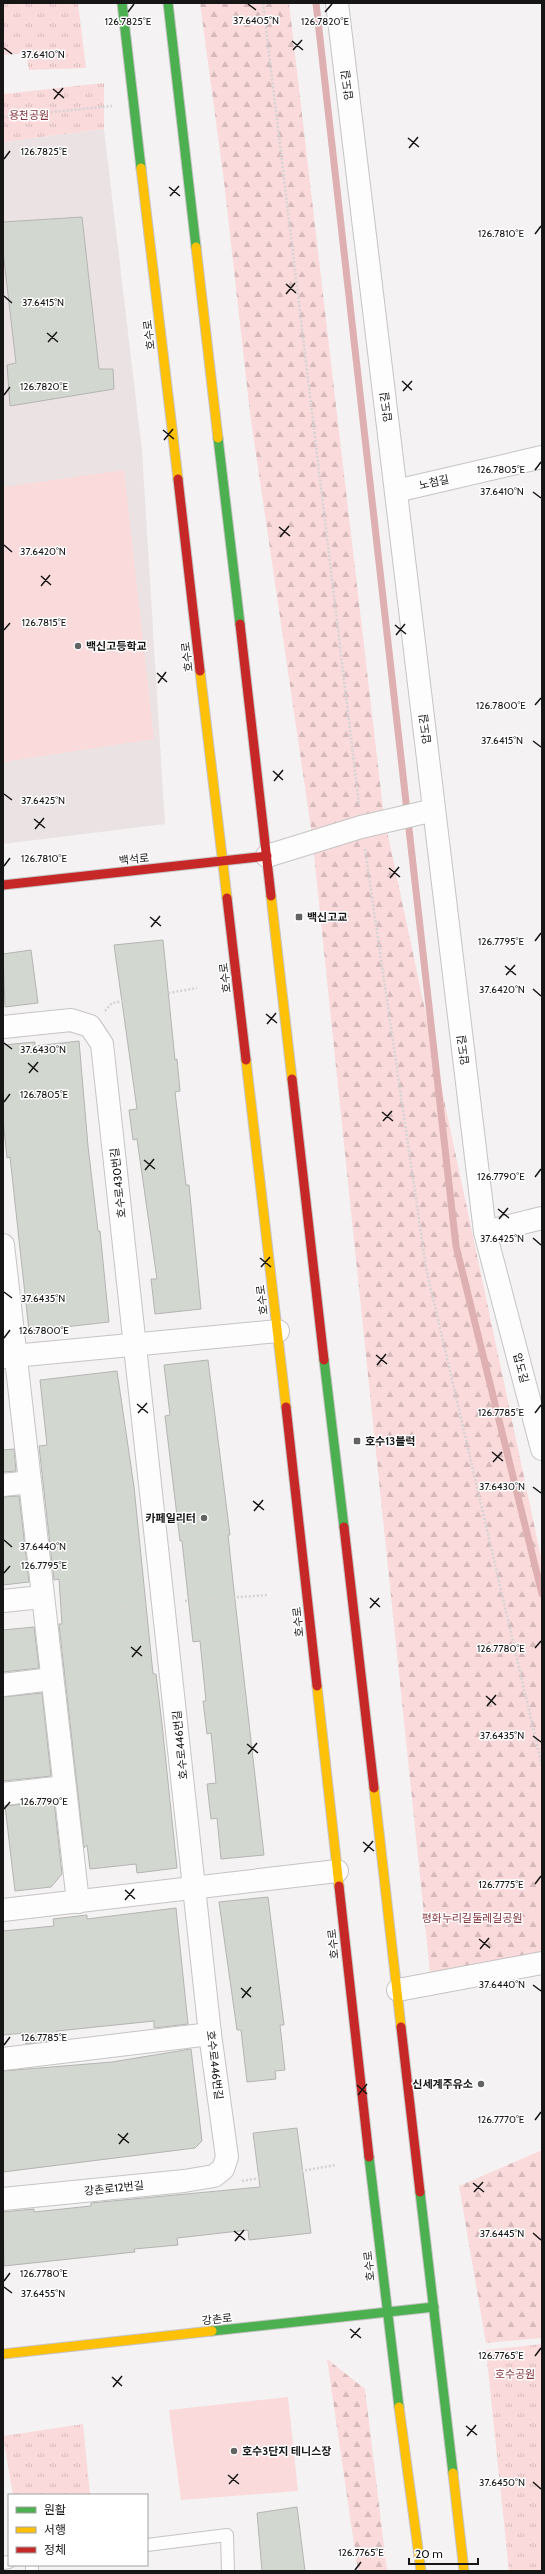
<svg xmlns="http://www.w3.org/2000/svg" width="545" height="2574" font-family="Cabin,'Noto Sans KR',sans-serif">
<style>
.built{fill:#ebe3e3}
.grass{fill:url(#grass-tufts)}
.forest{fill:url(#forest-firs)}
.pitch{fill:#fadadb}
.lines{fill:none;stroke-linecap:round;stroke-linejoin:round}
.stream{stroke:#deb0b2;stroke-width:7}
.building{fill:#d2d8cf;stroke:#b5b4b4}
.lane-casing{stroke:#c6c4c4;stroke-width:14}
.street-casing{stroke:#c6c4c4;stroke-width:24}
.fast-casing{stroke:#c6c4c4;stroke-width:11}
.slow-casing{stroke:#c6c4c4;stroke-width:11}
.jam-casing{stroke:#c6c4c4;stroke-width:11}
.path{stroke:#d5d3d3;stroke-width:2.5;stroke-dasharray:2 2;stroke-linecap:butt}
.lane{stroke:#fdfdfd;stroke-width:12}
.street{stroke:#fdfdfd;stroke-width:22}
.fast{stroke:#4caf50;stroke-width:9}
.slow{stroke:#ffc107;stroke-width:9}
.jam{stroke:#c62828;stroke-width:9}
.ticks{fill:none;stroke:#171616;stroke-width:1.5}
.poi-dot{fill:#646363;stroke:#fff;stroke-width:1.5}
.labels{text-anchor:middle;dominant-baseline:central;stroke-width:3;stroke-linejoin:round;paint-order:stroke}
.street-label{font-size:11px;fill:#171616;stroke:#fff}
.park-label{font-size:11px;fill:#82343d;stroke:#fff}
.poi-label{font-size:11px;font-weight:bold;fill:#171616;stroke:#fff;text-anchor:start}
.ticks-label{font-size:10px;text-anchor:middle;fill:#171616;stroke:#fff;stroke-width:3;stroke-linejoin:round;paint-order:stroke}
</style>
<defs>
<pattern id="grass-tufts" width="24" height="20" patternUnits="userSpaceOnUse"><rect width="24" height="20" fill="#fadadb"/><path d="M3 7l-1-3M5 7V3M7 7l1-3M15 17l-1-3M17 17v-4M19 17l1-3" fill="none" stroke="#d6babb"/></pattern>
<pattern id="forest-firs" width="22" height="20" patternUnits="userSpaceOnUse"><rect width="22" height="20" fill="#fadadb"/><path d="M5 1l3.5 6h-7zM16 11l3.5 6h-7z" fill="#d6babb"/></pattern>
</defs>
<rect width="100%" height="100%" fill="#f4f2f2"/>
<polygon class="built" points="104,129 142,451 165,824 3,844 3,142"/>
<g class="grass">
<polygon points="3,3 78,3 86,68 29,70 26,53 3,55"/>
<polygon points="104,83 104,129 3,142 3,94"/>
<polygon points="542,2344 542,2571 509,2571 486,2350"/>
<polygon points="83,2424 90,2495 13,2495 3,2436"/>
</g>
<g class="forest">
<polygon points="200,3 289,3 384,817 312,835 250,413 224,181"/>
<polygon points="386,826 542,1562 542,1956 430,1972 313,845"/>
<polygon points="542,2150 542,2338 486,2343 459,2186"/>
<polygon points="327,2359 365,2389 387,2571 358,2571"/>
</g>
<g class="pitch">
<polygon points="124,470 154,739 3,762 3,487"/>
<polygon points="288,2397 298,2491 181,2500 169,2410"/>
</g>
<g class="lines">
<polyline class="stream" points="316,3 456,1246 542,1594"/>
</g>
<g class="building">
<polygon points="82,217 99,369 113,369 114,389 10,406 7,365 16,363 3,251 3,222"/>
<polygon points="163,940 175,1060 177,1059 180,1091 175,1092 186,1185 189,1185 201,1309 155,1314 151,1279 157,1279 137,1139 133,1140 129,1110 137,1109 114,945"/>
<polygon points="31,950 38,1003 5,1007 3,954"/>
<polygon points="79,1041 88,1146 98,1231 100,1231 109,1322 29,1331 10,1157 7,1158 3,1119 3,1045 35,1042 35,1046"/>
<polygon points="208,1360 230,1535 228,1535 234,1591 264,1855 221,1859 217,1818 211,1819 207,1784 216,1783 211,1733 207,1734 203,1701 206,1701 200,1641 193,1642 182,1541 180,1541 165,1416 170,1415 164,1365"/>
<polygon points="117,1371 134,1487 153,1674 156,1674 162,1724 177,1868 137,1873 136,1864 90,1869 87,1845 84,1848 59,1624 62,1624 59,1579 54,1580 39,1446 47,1445 40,1380"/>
<polygon points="14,1449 16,1471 3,1472 3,1450"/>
<polygon points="19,1496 29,1582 3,1585 3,1497"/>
<polygon points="34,1627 39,1668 3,1672 3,1630"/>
<polygon points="42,1693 51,1776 3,1781 3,1697"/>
<polygon points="54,1801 62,1874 51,1887 15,1891 5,1806"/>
<polygon points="268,1897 284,2025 280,2025 285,2070 275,2071 276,2079 247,2082 241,2030 237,2030 219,1902"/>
<polygon points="176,1908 188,2024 154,2028 154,2021 57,2031 56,2040 26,2044 25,2033 3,2035 3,1931 54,1926 53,1919 87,1915 87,1919"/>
<polygon points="191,2049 202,2141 195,2148 3,2172 3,2071 112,2062"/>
<polygon points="297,2128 311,2233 249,2240 248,2230 177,2238 178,2245 134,2249 135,2252 4,2266 3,2212 34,2209 34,2212 91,2206 91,2203 260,2187 253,2133"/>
<polygon points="297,2507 305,2571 262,2571 257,2513"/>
</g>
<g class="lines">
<defs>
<g id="lane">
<polyline points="147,2545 227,2535 228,2571"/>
<polyline points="3,2563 9,2562"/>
<polyline points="32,2565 32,2571"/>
</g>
<g id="street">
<polyline points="337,3 485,1232 542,1449"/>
<polyline points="396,491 542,457"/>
<polyline points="267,856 361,827 434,810"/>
<polyline points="3,1027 71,1020 90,1026 102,1044 210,2034 227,2157 223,2169 214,2176 184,2181 3,2199"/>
<polyline points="485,1232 542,1218"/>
<polyline points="3,1245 78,1902"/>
<polyline points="3,1357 278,1331"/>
<polyline points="3,1485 30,1482"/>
<polyline points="3,1601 42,1597"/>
<polyline points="3,1685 51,1679"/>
<polyline points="3,1794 64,1787"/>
<polyline points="3,1910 337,1871"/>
<polyline points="398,1990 542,1963"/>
<polyline points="3,2059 210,2034"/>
</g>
<g id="fast">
<polyline points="122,3 141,168"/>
<polyline points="168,3 196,247"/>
<polyline points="218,438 240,624"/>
<polyline points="324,1360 344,1527"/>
<polyline points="369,2157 399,2407"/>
<polyline points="420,2192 453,2473"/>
<polyline points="212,2331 434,2307"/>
</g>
<g id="slow">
<polyline points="141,168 178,479"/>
<polyline points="196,247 218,438"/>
<polyline points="200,671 227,898"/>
<polyline points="271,896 292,1079"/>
<polyline points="246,1060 286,1407"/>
<polyline points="317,1686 339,1886"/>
<polyline points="374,1788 401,2027"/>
<polyline points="3,2354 212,2331"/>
<polyline points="399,2407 421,2571"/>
<polyline points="453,2473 464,2571"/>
</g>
<g id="jam">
<polyline points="178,479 200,671"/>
<polyline points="240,624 271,896"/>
<polyline points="3,885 267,856"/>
<polyline points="227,898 246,1060"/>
<polyline points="292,1079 324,1360"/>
<polyline points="286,1407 317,1686"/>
<polyline points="344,1527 374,1788"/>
<polyline points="339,1886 369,2157"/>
<polyline points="401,2027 420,2192"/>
</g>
</defs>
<use href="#lane" class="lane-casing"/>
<use href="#street" class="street-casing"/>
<use href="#fast" class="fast-casing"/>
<use href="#slow" class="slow-casing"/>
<use href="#jam" class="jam-casing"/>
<g class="path">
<polyline points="263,3 359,805"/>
<polyline points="3,117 112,106"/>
<polyline points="365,849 426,1268 542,1766"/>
<polyline points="105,1011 112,1003 197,988"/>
<polyline points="185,1601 268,1595"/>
<polyline points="68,1612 141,1605"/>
<polyline points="242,2181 336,2165"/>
</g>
<use href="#lane" class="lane"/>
<use href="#street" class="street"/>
<use href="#fast" class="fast"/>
<use href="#slow" class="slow"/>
<use href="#jam" class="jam"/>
</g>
<path class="ticks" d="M 248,4 L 256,10M 128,12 L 134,4M 325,12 L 332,4M 292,41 L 303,50M 4,48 L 12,54M 293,50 L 302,40M 53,89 L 64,98M 54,99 L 63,88M 408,138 L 419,147M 409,148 L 418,137M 4,159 L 10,151M 169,187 L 180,196M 170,196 L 179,186M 535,234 L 541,226M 286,284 L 296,293M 286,294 L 295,283M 4,296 L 12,303M 47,333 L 58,342M 48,342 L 57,332M 402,381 L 412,390M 403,391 L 412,381M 4,395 L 10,387M 163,430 L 174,439M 164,440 L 173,429M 535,470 L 541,462M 533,492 L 541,498M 279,527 L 290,536M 280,537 L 289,526M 4,545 L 12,552M 41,576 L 51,585M 41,586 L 50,575M 395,625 L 406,634M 4,630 L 10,623M 396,635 L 405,624M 157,673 L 167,682M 158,683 L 166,672M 535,705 L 541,698M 533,741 L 541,747M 273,771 L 283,780M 274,781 L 283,770M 4,794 L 12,800M 34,819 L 45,828M 35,829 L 44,818M 4,866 L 10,858M 389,868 L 400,877M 390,878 L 399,867M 150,917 L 161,926M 151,927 L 160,916M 535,941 L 541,933M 505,966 L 516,975M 506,975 L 515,965M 533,989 L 541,996M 266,1014 L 277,1023M 267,1024 L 276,1013M 4,1043 L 12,1049M 28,1063 L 38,1072M 29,1073 L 38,1062M 4,1102 L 10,1094M 382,1112 L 393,1121M 383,1121 L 392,1111M 144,1160 L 155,1169M 145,1170 L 154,1159M 535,1177 L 541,1169M 498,1209 L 509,1218M 499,1219 L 508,1208M 533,1238 L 541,1245M 260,1258 L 271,1267M 261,1267 L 270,1257M 4,1292 L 12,1298M 4,1338 L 10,1330M 376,1355 L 387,1364M 377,1365 L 386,1354M 137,1404 L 148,1413M 138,1413 L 147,1403M 535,1413 L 541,1405M 492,1452 L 503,1461M 493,1462 L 502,1452M 533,1487 L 541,1493M 253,1501 L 264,1510M 254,1511 L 263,1500M 4,1540 L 12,1547M 4,1573 L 10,1566M 370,1598 L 380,1607M 370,1608 L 379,1598M 131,1647 L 142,1656M 535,1648 L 541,1641M 132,1657 L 141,1646M 486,1696 L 496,1705M 487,1706 L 496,1695M 533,1736 L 541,1742M 247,1744 L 258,1753M 248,1754 L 257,1743M 4,1809 L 10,1802M 363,1842 L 374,1851M 364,1852 L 373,1841M 535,1884 L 541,1876M 125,1890 L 135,1899M 125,1900 L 134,1889M 479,1939 L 490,1948M 480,1949 L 489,1938M 533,1985 L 541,1991M 241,1988 L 251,1997M 242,1998 L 251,1987M 4,2045 L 10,2037M 357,2085 L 367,2094M 358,2095 L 367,2084M 535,2120 L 541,2112M 118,2134 L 129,2143M 119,2144 L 128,2133M 473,2183 L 484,2192M 474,2192 L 483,2182M 234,2231 L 245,2240M 533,2233 L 541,2240M 235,2241 L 244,2230M 4,2281 L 10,2273M 4,2287 L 12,2293M 350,2329 L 361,2338M 351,2338 L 360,2328M 535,2356 L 541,2348M 112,2377 L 122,2386M 113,2387 L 122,2376M 466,2426 L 477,2435M 467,2436 L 476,2425M 228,2475 L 239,2484M 533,2482 L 541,2489M 229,2484 L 238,2474M 355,2570 L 361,2562"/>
<g class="poi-dot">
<circle cx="78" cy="646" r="4"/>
<rect x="295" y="913" width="8" height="8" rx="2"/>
<rect x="353" y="1437" width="8" height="8" rx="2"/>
<circle cx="204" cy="1518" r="4"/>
<circle cx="481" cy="2084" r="4"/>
<circle cx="234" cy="2451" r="4"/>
</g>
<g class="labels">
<g class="street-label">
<text transform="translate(347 85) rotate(-97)">압도길</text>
<text transform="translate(149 335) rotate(-97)">호수로</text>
<text transform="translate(386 407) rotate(-97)">압도길</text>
<text transform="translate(434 482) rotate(-13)">노첨길</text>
<text transform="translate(187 657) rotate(-97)">호수로</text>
<text transform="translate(425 729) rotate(-97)">압도길</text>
<text transform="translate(134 859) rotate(-6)">백석로</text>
<text transform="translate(225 978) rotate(-97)">호수로</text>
<text transform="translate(463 1050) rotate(-97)">압도길</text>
<text transform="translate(118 1183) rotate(-96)">호수로430번길</text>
<text transform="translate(262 1300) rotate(-97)">호수로</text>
<text transform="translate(521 1368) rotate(75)">압도길</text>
<text transform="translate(298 1622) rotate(-96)">호수로</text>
<text transform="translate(180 1745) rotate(-96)">호수로446번길</text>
<text transform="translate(333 1944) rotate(-96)">호수로</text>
<text transform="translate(215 2065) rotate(83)">호수로446번길</text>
<text transform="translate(114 2188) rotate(-6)">강촌로12번길</text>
<text transform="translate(369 2266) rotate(-96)">호수로</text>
<text transform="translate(217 2319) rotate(-6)">강촌로</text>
</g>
<g class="park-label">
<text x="29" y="115">용천공원</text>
<text x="472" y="1918">평화누리길둘레길공원</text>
<text x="515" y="2374">호수공원</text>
</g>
<g class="poi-label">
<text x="86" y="646">백신고등학교</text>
<text x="307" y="917">백신고교</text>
<text x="365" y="1441">호수13블럭</text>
<text x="196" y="1518" text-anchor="end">카페일리터</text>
<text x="473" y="2084" text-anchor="end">신세계주유소</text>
<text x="242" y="2451">호수3단지 테니스장</text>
</g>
</g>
<g class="ticks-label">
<text x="256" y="24">37.6405°N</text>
<text x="128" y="25">126.7825°E</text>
<text x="325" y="25">126.7820°E</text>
<text x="43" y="58">37.6410°N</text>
<text x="44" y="155">126.7825°E</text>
<text x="501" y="237">126.7810°E</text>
<text x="43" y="306">37.6415°N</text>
<text x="44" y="390">126.7820°E</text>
<text x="501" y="473">126.7805°E</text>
<text x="502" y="495">37.6410°N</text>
<text x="43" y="555">37.6420°N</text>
<text x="44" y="626">126.7815°E</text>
<text x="501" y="709">126.7800°E</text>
<text x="502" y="744">37.6415°N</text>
<text x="43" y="804">37.6425°N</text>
<text x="44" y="862">126.7810°E</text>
<text x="501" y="945">126.7795°E</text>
<text x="502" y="993">37.6420°N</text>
<text x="43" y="1053">37.6430°N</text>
<text x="44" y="1098">126.7805°E</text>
<text x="501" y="1180">126.7790°E</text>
<text x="502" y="1242">37.6425°N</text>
<text x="43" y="1302">37.6435°N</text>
<text x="44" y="1334">126.7800°E</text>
<text x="501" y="1416">126.7785°E</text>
<text x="502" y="1490">37.6430°N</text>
<text x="43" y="1550">37.6440°N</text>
<text x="44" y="1569">126.7795°E</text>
<text x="501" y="1652">126.7780°E</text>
<text x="502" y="1739">37.6435°N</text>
<text x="44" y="1805">126.7790°E</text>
<text x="501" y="1888">126.7775°E</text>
<text x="502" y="1988">37.6440°N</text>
<text x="44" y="2041">126.7785°E</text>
<text x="501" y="2123">126.7770°E</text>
<text x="502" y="2237">37.6445°N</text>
<text x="44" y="2277">126.7780°E</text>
<text x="43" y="2297">37.6455°N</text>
<text x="501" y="2359">126.7765°E</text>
<text x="502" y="2486">37.6450°N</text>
<text x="361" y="2556">126.7765°E</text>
</g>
<rect width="545" height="2574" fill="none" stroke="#171616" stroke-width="8"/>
<rect x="8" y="2494" width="140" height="72" fill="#ffffff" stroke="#a2a2a2"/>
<rect x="16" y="2507" width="20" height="6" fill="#4caf50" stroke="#a2a2a2"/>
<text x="44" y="2514" font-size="12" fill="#171616">원활</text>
<rect x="16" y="2527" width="20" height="6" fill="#ffc107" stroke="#a2a2a2"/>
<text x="44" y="2534" font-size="12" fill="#171616">서행</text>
<rect x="16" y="2547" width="20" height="6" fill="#c62828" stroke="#a2a2a2"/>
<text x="44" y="2554" font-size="12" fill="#171616">정체</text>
<path d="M409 2558v6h69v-6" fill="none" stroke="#171616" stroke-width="2"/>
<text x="415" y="2558" font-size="12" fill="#171616" stroke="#ffffff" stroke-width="3" paint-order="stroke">20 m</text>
</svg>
